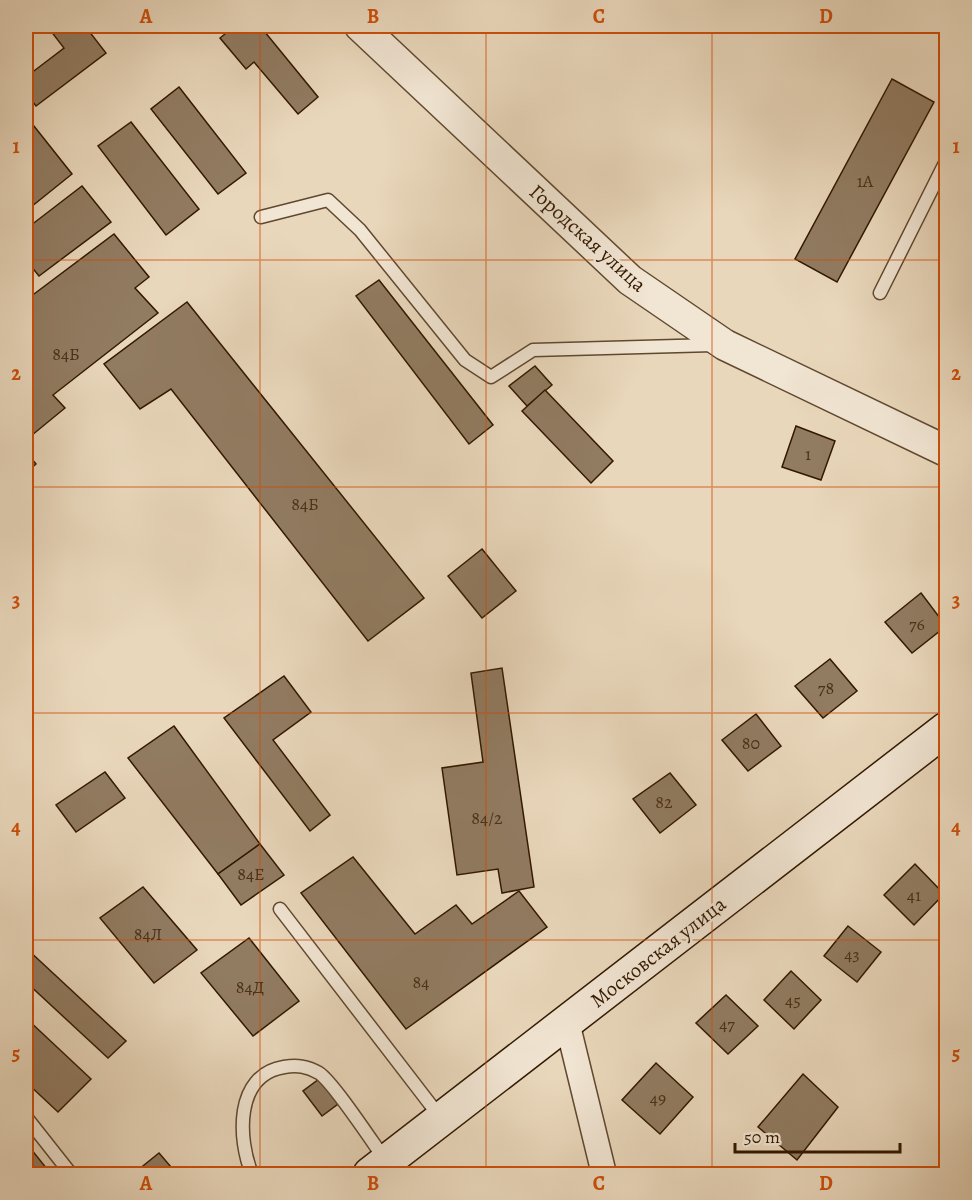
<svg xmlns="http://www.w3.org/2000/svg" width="972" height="1200" font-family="Alegreya,serif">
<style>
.building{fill:#917b61;stroke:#321800;stroke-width:1.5}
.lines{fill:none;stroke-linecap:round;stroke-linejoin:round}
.service-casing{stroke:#60482f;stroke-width:15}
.minor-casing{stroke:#60482f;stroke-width:27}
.tertiary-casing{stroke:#60482f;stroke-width:33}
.secondary-casing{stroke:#321800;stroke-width:36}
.service{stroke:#f1e5d3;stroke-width:12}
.minor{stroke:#f1e5d3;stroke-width:24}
.tertiary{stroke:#f1e5d3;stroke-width:30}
.secondary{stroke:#f1e5d3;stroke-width:33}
.grid{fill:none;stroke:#cd4f0a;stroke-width:1.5;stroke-opacity:0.55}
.labels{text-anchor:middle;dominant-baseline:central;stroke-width:5;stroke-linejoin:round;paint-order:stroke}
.number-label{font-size:18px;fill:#4a3118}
.street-label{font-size:21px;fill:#321800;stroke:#f1e5d3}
.neatline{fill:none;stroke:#cd4f0a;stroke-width:2}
.grid-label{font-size:20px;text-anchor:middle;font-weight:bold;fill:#cd4f0a}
</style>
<rect width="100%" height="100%" fill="#e9d7bb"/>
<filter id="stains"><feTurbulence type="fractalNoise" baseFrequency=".00333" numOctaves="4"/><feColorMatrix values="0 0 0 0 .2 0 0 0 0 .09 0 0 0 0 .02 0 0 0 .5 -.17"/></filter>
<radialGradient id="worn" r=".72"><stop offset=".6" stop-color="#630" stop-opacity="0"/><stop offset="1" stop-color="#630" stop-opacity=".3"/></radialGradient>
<g class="building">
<polygon points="47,26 85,26 106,53 36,106 26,93 26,77 64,48"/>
<polygon points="235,26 260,26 318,97 298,114 254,62 246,69 220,38"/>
<polygon points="937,26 946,26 946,38"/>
<polygon points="892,79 934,102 837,282 795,259"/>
<polygon points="179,87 246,173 218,194 151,109"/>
<polygon points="26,116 72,174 26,211"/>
<polygon points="131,122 199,209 166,235 98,146"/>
<polygon points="82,186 111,222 39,276 26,260 26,229"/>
<polygon points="114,234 149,277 135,288 158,313 53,395 65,408 26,440 26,300"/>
<polygon points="379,280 493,425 469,444 356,296"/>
<polygon points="187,302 424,598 368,641 171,389 140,409 104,364"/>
<polygon points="535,366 552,385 527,406 509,386"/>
<polygon points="545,390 613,461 591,483 522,411"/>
<polygon points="796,426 835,441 821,480 782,467"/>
<polygon points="26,452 36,464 26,473"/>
<polygon points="482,549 516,591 482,618 448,576"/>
<polygon points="921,593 946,626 912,653 885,622"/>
<polygon points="830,659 857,691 823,718 795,686"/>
<polygon points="502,668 534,887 502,893 498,869 457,875 442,768 483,762 471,673"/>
<polygon points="284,676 311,712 273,740 330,815 310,831 224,718"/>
<polygon points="756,714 781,746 748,771 722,740"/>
<polygon points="174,726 260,844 218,874 128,758"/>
<polygon points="105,772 125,798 76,832 56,805"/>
<polygon points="670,773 696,805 660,833 633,799"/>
<polygon points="260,844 284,875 241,905 218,874"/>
<polygon points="353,857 415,934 456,905 472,924 519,891 547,927 406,1029 301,893"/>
<polygon points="915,864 944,894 914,925 884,895"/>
<polygon points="143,887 197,950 154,983 100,918"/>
<polygon points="848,926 881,952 857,982 824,956"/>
<polygon points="249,938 299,1001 253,1036 201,973"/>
<polygon points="26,948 126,1041 108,1058 26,982"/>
<polygon points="791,971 821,1000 794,1029 764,1000"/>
<polygon points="726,995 758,1026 728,1054 696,1023"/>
<polygon points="26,1018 91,1079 58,1112 26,1082"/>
<polygon points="656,1063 693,1097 660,1134 622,1100"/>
<polygon points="803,1074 838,1107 797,1160 758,1127"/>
<polygon points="319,1079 338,1104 322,1116 303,1091"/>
<polygon points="31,1149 51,1174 26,1174 26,1153"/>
<polygon points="159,1153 177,1174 133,1174"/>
</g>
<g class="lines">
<defs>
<g id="service">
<polyline points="261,217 328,200 360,230 465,360 491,377 533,350 713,345"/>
<polyline points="880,293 946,161"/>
<polyline points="280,909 440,1117"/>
<polyline points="26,1117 71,1174"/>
<path d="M 252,1174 C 238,1140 234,1075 284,1067 C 297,1065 307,1066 319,1073 C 333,1082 373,1143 386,1161"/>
</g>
<polyline id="minor" points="567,1022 604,1174"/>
<polyline id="tertiary" points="360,26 630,280 725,345 946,451"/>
<polyline id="secondary" points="370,1174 946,729"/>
</defs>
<use href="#service" class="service-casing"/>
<use href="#minor" class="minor-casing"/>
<use href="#tertiary" class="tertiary-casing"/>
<use href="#secondary" class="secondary-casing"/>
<use href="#service" class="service"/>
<use href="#minor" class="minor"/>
<use href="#tertiary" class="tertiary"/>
<use href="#secondary" class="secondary"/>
</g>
<path class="grid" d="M 260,26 L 260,1174M 486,26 L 486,1174M 712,26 L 712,1174M 26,260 L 946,260M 26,487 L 946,487M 26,713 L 946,713M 26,940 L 946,940"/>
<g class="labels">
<g class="number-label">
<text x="865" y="181">1А</text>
<text x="66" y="354">84Б</text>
<text x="808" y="454">1</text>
<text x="305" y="504">84Б</text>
<text x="917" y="624">76</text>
<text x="826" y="688">78</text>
<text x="751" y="743">80</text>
<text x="664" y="802">82</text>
<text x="487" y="818">84/2</text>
<text x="251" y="874">84Е</text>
<text x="914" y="895">41</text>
<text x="148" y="934">84Л</text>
<text x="852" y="954">43</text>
<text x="421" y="982">84</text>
<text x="250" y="987">84Д</text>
<text x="793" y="1000">45</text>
<text x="727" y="1024">47</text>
<text x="658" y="1098">49</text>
</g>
<g class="street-label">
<text transform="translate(588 238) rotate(42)">Городская улица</text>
<text transform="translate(658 952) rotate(-38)">Московская улица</text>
</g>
</g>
<rect width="972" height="1200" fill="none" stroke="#e9d7bb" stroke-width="66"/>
<path d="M735 1143v9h165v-9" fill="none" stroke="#321800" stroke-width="3"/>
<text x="744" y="1143" font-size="18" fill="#321800" stroke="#f1e5d3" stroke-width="4.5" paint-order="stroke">50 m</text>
<rect x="33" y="33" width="906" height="1134" class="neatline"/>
<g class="grid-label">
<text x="146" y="23">A</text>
<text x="373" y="23">B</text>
<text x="599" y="23">C</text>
<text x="826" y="23">D</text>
<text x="16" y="153">1</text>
<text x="956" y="153">1</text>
<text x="16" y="380">2</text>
<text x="956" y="380">2</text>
<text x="16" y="607">3</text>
<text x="956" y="607">3</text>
<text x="16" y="834">4</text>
<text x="956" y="834">4</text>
<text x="16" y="1060">5</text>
<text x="956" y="1060">5</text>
<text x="146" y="1190">A</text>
<text x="373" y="1190">B</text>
<text x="599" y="1190">C</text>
<text x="826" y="1190">D</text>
</g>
<rect width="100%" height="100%" filter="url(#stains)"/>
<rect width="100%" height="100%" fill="url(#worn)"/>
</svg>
